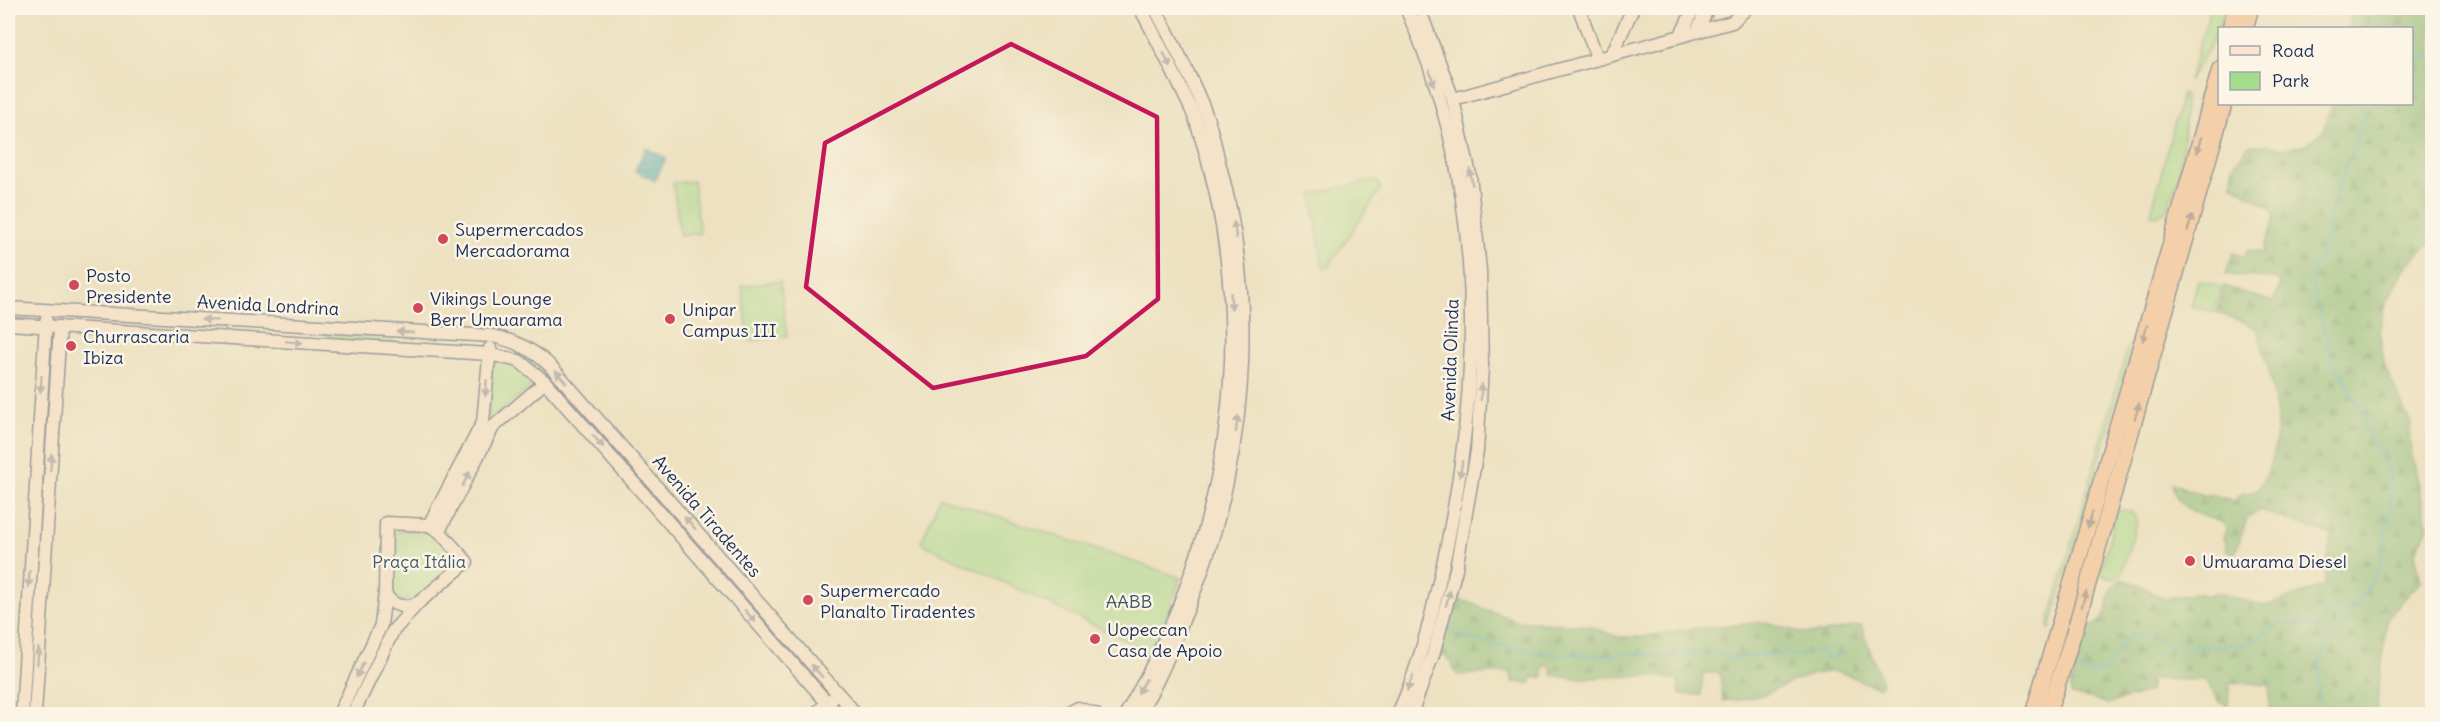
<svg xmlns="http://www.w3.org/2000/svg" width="2440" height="722" font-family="Delius,sans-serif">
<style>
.green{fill:#a4dc8e;stroke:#608676;stroke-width:1.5}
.forest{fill:url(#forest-firs);stroke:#4f766c;stroke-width:1.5}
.water{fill:url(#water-rules);stroke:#2e6e90;stroke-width:1.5}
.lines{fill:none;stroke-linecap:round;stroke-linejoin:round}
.stream{stroke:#42aec1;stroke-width:2}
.secondary-casing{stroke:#3a4a6d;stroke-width:15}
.highway-casing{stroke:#3a4a6d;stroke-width:18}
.secondary{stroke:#fde4d1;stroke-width:12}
.highway{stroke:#fbbb8d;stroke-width:15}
.oneway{fill:#8c8a98}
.oneway2{fill:#806e73}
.marked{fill:none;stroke:#c2185b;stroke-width:4.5;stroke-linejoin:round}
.poi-dot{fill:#d1495b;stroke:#fcf5e5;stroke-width:2}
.labels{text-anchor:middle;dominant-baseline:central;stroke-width:5;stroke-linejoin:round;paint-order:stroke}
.poi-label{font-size:18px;fill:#1b2f5e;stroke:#fcf5e5;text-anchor:start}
.street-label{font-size:18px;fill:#1b2f5e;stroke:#fcf5e5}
.park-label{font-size:18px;fill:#3d5a6a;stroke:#fcf5e5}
</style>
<defs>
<pattern id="forest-firs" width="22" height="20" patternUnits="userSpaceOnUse" patternTransform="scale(1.5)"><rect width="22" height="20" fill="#83bc79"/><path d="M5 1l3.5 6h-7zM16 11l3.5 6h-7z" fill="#6a9966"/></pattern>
<pattern id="water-rules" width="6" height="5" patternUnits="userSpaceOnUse" patternTransform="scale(1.5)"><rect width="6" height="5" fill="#42aec1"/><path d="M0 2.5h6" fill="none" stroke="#368ea0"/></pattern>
</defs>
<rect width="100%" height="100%" fill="#fcf5e5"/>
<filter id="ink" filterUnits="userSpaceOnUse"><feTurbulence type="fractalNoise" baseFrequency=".0167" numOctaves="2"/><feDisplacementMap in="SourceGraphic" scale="12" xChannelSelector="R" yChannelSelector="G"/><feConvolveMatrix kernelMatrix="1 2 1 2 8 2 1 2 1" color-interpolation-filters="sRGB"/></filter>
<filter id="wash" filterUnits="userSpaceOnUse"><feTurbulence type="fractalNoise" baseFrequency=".008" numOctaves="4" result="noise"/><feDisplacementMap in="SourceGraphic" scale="24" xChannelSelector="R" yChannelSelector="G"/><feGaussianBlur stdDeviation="1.35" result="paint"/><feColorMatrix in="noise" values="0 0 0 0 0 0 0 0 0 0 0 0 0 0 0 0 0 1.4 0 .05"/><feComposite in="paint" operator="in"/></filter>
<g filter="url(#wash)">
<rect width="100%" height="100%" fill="#ede1c1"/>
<g class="green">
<path d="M 2211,8 L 2224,8 C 2221,34 2201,59 2188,82 Z"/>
<path d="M 2217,55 L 2192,143 C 2195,111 2198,83 2217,55 Z"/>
<path d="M 2182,93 L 2185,94 C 2185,133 2183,176 2166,211 L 2156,216 L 2151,214 Z"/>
<polygon points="1374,180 1379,183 1380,190 1328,267 1323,268 1312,194"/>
<polygon points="693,181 700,233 680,236 673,183"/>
<polygon points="2198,280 2221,287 2214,312 2191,306"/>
<polygon points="780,281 787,336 749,341 742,286"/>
<polygon points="327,332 390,337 393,342 392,343 326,338 324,335"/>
<polygon points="2132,343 2134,344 2050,629 2048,626 2127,350"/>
<polygon points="517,348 540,361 603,435 601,437 543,374 517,354"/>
<polygon points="493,359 509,360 537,381 488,422"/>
<polygon points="940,497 1181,578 1152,653 921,543"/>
<path d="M 2119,509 L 2132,512 L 2137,521 L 2122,573 C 2117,580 2110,580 2103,576 L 2102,570 L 2116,511 Z"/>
<polygon points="400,530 434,534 457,560 457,565 412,603 390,597 392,539 392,535"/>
</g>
<g class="forest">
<path d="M 2354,8 L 2432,8 L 2432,239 L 2405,268 L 2385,307 L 2379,331 L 2385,367 L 2411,424 L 2409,441 L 2428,528 L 2415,553 L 2421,581 L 2387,618 L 2376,714 L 2269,714 L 2270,685 L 2230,682 L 2228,706 L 2218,701 L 2206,680 L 2151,679 L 2149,692 L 2108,704 L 2091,698 L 2072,695 L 2070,689 L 2084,633 C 2089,626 2098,625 2103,618 C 2114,601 2102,593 2122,579 C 2137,582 2151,593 2165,599 C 2174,596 2184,595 2194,594 C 2204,592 2205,599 2217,593 L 2266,606 L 2324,586 L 2331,535 L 2260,510 L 2247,519 L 2235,553 L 2225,550 L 2226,543 L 2223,539 L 2226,529 L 2223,523 C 2199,514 2176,511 2172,483 L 2208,497 L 2211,494 L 2234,501 L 2242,494 L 2257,491 C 2293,435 2272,389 2258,330 L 2245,322 L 2217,313 L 2224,286 L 2273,302 L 2280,284 L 2277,280 C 2260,274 2243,278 2226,274 L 2233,253 L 2244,257 L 2248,250 L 2262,253 L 2274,221 L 2274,212 L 2266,205 L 2232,184 L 2233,167 L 2249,145 L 2268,145 L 2281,149 L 2307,145 L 2323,131 L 2332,104 L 2412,104 L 2412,28 L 2347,28 Z"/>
<path d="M 1453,597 L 1517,621 L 1589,626 L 1618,637 L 1642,637 L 1690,629 L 1766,622 L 1801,633 L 1822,633 L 1861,625 L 1882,683 L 1878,687 C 1862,684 1852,673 1835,672 C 1805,671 1782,689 1755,697 C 1746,700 1733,700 1723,701 L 1720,673 L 1703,673 L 1701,695 L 1680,694 L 1678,680 C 1663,677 1647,675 1632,676 C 1604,677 1580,681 1552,675 L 1551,667 L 1544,665 L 1543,677 L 1532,677 L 1531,683 L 1512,682 L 1511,672 L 1457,675 C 1453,664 1448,657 1437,652 Z"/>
</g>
<polygon class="water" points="646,148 666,158 655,181 635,171"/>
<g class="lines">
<g class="stream">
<polyline points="2412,63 2432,54"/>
<polyline points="1447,628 1460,636 1478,641 1552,654 1609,655 1642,653 1663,658 1715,650 1727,658 1787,653 1800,656 1818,650 1826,658 1841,655"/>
<path d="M 2076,671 L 2092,674 L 2104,672 L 2126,639 L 2134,634 L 2150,635 L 2161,644 L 2185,649 L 2236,644 L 2246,646 C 2261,638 2278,619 2296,622 C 2304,623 2311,627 2319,627 C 2333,601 2329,608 2356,605"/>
<polyline points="2319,714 2319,668 2326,648 2357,607 2380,565 2391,500 2391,483 2386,467 2365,425 2364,414 2356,403 2342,374 2334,367 2311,281 2312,269 2323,255 2329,219 2338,188 2368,104"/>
</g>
</g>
</g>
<g filter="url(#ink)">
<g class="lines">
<defs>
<g id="secondary">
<polyline points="1579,8 1597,58"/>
<polyline points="1697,31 1708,8"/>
<polyline points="1681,35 1694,8"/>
<polyline points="1612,54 1633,8"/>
<polyline points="1453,99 1732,22 1747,8"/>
<path d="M 8,308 L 492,336 C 518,341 538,352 556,372 L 856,714"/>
<polyline points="8,324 489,354 519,361 545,382 837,714"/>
<polyline points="429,525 483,422 490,348"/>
<polyline points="439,531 493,427 545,382"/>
<path d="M 385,593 C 392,607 405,609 418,603"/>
<polyline points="22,714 46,321"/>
<polyline points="35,714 60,327"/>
<polyline points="339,714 381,625 385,593 386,523 429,525 439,531 467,562 418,603 393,631 353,714"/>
<polyline points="815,714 832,699"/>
<polyline points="1067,714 1078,708 1095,714"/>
<path d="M 1126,714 C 1232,532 1263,323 1196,121 C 1192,109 1185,97 1179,84 C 1166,58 1154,33 1140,8"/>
<path d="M 1138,714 C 1160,682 1173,644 1188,608 C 1246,465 1260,311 1219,162 C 1215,146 1212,129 1206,114 C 1192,78 1173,42 1155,8"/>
<path d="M 1398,714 C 1422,661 1435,602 1447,545 C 1484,363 1484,180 1406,8"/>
<polyline points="1411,714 1433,655 1456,569 1477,451 1482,368 1480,270 1470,175 1453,99 1423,19 1413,23"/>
</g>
<g id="highway">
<polyline points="2230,28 2236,8"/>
<polyline points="2245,28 2251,8"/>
<polyline points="2033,714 2182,205 2220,69"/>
<polyline points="2048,714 2076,626 2224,104"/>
</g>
</defs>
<use href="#secondary" class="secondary-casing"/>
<use href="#highway" class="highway-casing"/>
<use href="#secondary" class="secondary"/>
<use href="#highway" class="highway"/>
</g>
<defs><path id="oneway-solid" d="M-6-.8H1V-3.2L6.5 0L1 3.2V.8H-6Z" transform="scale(1.5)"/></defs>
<g class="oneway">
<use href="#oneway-solid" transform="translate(1167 60) rotate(65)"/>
<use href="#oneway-solid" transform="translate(1432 78) rotate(72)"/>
<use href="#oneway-solid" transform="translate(1471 177) rotate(-100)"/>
<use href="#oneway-solid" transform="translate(1235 230) rotate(-99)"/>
<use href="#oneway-solid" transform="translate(1231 301) rotate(87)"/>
<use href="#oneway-solid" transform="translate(210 320) rotate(-176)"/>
<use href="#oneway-solid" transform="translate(405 332) rotate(-176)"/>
<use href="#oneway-solid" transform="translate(294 342) rotate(4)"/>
<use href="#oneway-solid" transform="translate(561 377) rotate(-132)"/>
<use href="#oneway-solid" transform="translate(41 384) rotate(94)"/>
<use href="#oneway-solid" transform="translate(486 388) rotate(95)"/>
<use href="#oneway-solid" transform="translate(1481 392) rotate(-88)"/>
<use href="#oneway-solid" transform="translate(1237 424) rotate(-81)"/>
<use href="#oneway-solid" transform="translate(598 441) rotate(48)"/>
<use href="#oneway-solid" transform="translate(51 462) rotate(-86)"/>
<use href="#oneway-solid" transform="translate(1461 469) rotate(99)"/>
<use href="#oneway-solid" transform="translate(466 479) rotate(-63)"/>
<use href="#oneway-solid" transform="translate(690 523) rotate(-132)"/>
<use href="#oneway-solid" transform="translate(29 579) rotate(93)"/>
<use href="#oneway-solid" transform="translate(1448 598) rotate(-75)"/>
<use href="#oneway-solid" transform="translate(750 616) rotate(49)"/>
<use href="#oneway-solid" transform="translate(38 656) rotate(-86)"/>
<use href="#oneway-solid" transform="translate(360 670) rotate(115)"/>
<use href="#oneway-solid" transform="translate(817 671) rotate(-132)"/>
<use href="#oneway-solid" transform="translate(1410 683) rotate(110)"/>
<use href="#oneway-solid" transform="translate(1142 686) rotate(119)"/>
</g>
<g class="oneway2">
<use href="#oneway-solid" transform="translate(2199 145) rotate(105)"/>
<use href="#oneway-solid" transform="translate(2190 223) rotate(-74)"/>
<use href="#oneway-solid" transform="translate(2145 333) rotate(106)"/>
<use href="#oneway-solid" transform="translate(2137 411) rotate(-74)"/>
<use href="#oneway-solid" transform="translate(2090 520) rotate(106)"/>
<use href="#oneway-solid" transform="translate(2084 599) rotate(-74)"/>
</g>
</g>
<path d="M0 0H2440V722H0ZM 1011,44 L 1157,117 L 1158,299 L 1086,356 L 933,388 L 806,287 L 825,143 Z" fill="#ede1c1" fill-opacity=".55" fill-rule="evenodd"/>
<path class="marked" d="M 1011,44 L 1157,117 L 1158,299 L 1086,356 L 933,388 L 806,287 L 825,143 Z"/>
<g class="poi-dot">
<circle cx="443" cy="239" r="6"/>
<circle cx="74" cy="285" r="6"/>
<circle cx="418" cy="308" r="6"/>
<circle cx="670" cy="319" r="6"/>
<circle cx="71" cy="346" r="6"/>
<circle cx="2190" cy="561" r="6"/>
<circle cx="808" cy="600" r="6"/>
<circle cx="1095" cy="639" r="6"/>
</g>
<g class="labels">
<g class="poi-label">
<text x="455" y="229">Supermercados<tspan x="455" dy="21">Mercadorama</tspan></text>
<text x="86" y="275">Posto<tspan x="86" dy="21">Presidente</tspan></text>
<text x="430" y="298">Vikings Lounge<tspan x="430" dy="21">Berr Umuarama</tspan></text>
<text x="682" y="309">Unipar<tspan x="682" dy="21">Campus III</tspan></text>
<text x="83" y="336">Churrascaria<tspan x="83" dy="21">Ibiza</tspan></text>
<text x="2202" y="561">Umuarama Diesel</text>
<text x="820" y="590">Supermercado<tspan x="820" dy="21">Planalto Tiradentes</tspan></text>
<text x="1107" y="629">Uopeccan<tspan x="1107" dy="21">Casa de Apoio</tspan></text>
</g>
<g class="street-label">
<text transform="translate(268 305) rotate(3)">Avenida Londrina</text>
<text transform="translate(1450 360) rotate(-88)">Avenida Olinda</text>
<text transform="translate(707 516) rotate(49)">Avenida Tiradentes</text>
</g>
<g class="park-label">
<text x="419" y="561">Praça Itália</text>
<text x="1129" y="601">AABB</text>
</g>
</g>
<rect width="2440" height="722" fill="none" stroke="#fcf5e5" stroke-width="30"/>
<rect x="2218" y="27" width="195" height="78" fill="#fcf5e5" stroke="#a2a6af" stroke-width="1.5"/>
<rect x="2230" y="46" width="30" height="9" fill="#fde4d1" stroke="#a2a6af" stroke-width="1.5"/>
<text x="2272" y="57" font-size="18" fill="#1b2f5e">Road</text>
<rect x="2230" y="72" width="30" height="18" fill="#a4dc8e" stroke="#a2a6af" stroke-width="1.5"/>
<text x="2272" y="87" font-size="18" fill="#1b2f5e">Park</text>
</svg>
